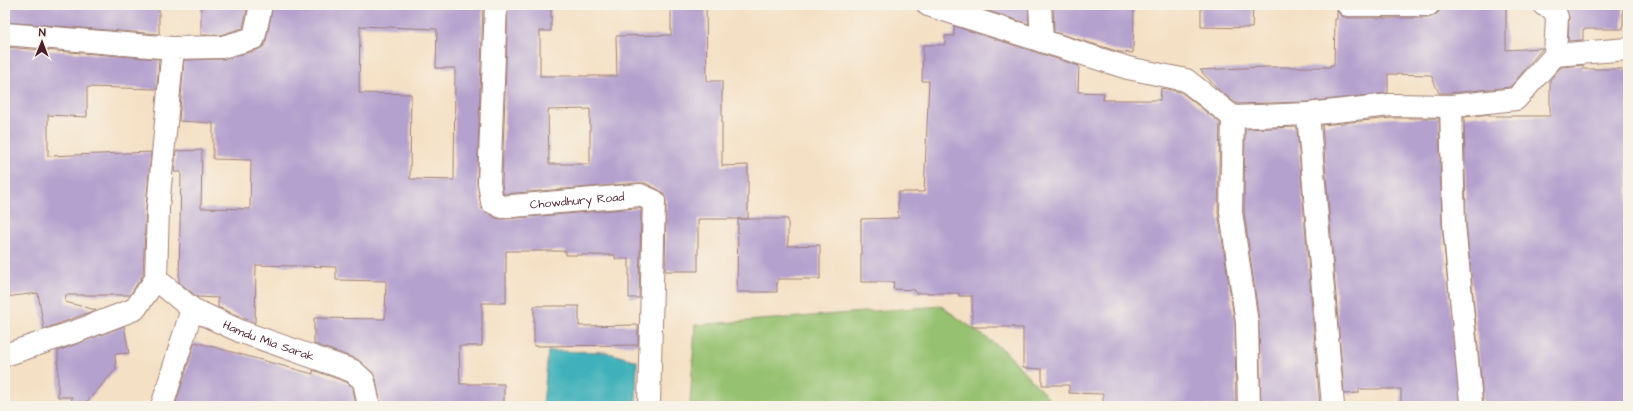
<svg xmlns="http://www.w3.org/2000/svg" width="1633" height="411" font-family="'Architects Daughter',sans-serif">
<style>
.green{fill:#96c16f;stroke:#70704d}
.water{fill:#41b1ba;stroke:#466872}
.building{fill:#b5a1ce;fill-rule:evenodd}
.lines{fill:none;stroke-linecap:round;stroke-linejoin:round}
.minor-casing{stroke:#9f8078;stroke-width:24}
.minor{stroke:#fff;stroke-width:22}
.labels{text-anchor:middle;dominant-baseline:central;stroke-width:3;stroke-linejoin:round;paint-order:stroke}
.street-label{font-size:12px;fill:#4a1f2b;stroke:#f7f3e8}
</style>
<rect width="100%" height="100%" fill="#f7f3e8"/>
<filter id="ink" filterUnits="userSpaceOnUse"><feTurbulence type="fractalNoise" baseFrequency=".025" numOctaves="2"/><feDisplacementMap in="SourceGraphic" scale="8" xChannelSelector="R" yChannelSelector="G"/><feConvolveMatrix kernelMatrix="1 2 1 2 8 2 1 2 1" color-interpolation-filters="sRGB"/></filter>
<filter id="wash" filterUnits="userSpaceOnUse"><feTurbulence type="fractalNoise" baseFrequency=".012" numOctaves="4" result="noise"/><feDisplacementMap in="SourceGraphic" scale="16" xChannelSelector="R" yChannelSelector="G"/><feGaussianBlur stdDeviation="0.9" result="paint"/><feColorMatrix in="noise" values="0 0 0 0 0 0 0 0 0 0 0 0 0 0 0 0 0 1.4 0 .05"/><feComposite in="paint" operator="in"/></filter>
<g filter="url(#wash)">
<rect width="100%" height="100%" fill="#f4e0c4"/>
<polygon class="green" points="941,306 1005,351 1056,406 690,406 695,325"/>
<polygon class="water" points="548,351 605,352 637,361 636,406 543,406"/>
<g id="blocks">
<g class="building">
<polygon points="5,5 159,5 159,34 5,22"/>
<polygon points="201,5 248,5 243,28 220,35 201,35"/>
<path d="M 273,5 L 483,5 L 477,183 L 482,209 L 496,218 L 503,219 L 638,208 L 641,209 L 639,298 L 629,298 L 629,259 L 615,259 L 615,255 L 566,255 L 566,251 L 506,251 L 506,303 L 482,303 L 482,346 L 459,346 L 460,384 L 504,384 L 504,406 L 381,406 L 376,379 L 372,372 L 357,359 L 314,344 L 314,318 L 385,319 L 386,281 L 336,280 L 336,267 L 256,265 L 255,323 L 218,307 L 218,298 L 197,297 L 179,282 L 181,172 L 174,172 L 176,151 L 202,150 L 201,208 L 250,209 L 251,160 L 213,159 L 213,123 L 179,121 L 184,60 L 225,59 L 257,50 L 263,47 L 266,41 ZM 360,26 L 437,29 L 436,68 L 455,68 L 454,180 L 410,179 L 411,94 L 359,93 Z"/>
<path d="M 508,5 L 551,5 L 551,31 L 540,31 L 540,76 L 617,76 L 616,36 L 671,35 L 671,5 L 706,5 L 707,81 L 722,81 L 722,166 L 748,165 L 748,219 L 788,219 L 788,246 L 820,245 L 820,279 L 777,279 L 777,292 L 737,292 L 738,219 L 748,219 L 698,219 L 698,271 L 665,271 L 666,201 L 664,194 L 659,190 L 645,183 L 639,183 L 503,194 L 502,182 ZM 590,109 L 590,164 L 549,164 L 548,110 Z"/>
<polygon points="970,5 1028,5 1029,24"/>
<polygon points="1053,5 1134,7 1133,53 1120,52 1054,32"/>
<polygon points="1201,5 1253,5 1252,28 1201,27"/>
<polygon points="1440,5 1506,5 1506,50 1543,48 1510,87 1450,93 1439,93 1431,75 1388,74 1388,93 1307,102 1237,104 1219,90 1200,70 1265,67 1330,67 1330,65 1334,65 1335,19 1337,19 1337,10 1341,16 1348,18 1428,18 1434,16 1439,12"/>
<polygon points="1565,5 1623,5 1623,29 1583,29 1583,40 1568,41 1569,17"/>
<polygon points="954,26 1079,66 1078,92 1104,93 1103,100 1160,100 1161,88 1181,92 1220,123 1218,212 1235,324 1236,406 1103,406 1103,394 1069,393 1069,385 1042,385 1042,369 1023,368 1023,328 1014,328 1014,327 972,327 972,296 959,296 959,293 915,293 915,290 893,289 894,282 861,282 861,219 898,218 898,192 924,192 929,81 922,81 923,45 945,45 945,36 954,36"/>
<polygon points="5,47 159,59 157,89 87,87 87,117 48,115 48,156 151,152 146,207 143,275 130,295 66,295 65,302 96,310 44,329 38,293 5,297 5,164 9,164 8,91 5,91"/>
<polygon points="1583,65 1583,69 1628,69 1628,239 1626,239 1628,287 1628,406 1483,406 1483,401 1466,223 1464,117 1490,114 1489,116 1550,116 1550,80 1561,67"/>
<polygon points="1391,118 1439,118 1442,225 1460,406 1401,406 1401,389 1359,389 1359,393 1344,394 1322,125"/>
<polygon points="1297,127 1320,406 1261,406 1259,321 1244,211 1245,129"/>
<polygon points="534,306 579,306 579,326 638,325 638,345 534,346"/>
<polygon points="124,326 129,353 115,354 116,369 83,406 71,406 72,397 58,397 58,351"/>
<polygon points="195,342 313,374 313,370 346,382 353,387 356,406 175,406"/>
</g>
</g>
</g>
<g filter="url(#ink)">
<use href="#blocks" fill-opacity="0" stroke="#9f8078" stroke-width="1"/>
<g class="lines">
<defs>
<g id="minor">
<path id="s1" d="M 496,5 L 489,183 L 492,202 L 502,207 L 640,195 L 654,201 L 649,406"/>
<polyline points="928,5 1128,68 1186,80 1233,117"/>
<polyline points="1040,5 1042,41"/>
<polyline points="1348,5 1428,5"/>
<polyline points="1544,5 1551,6 1557,17 1555,55"/>
<polyline points="5,34 173,48"/>
<path id="s2" d="M 156,279 L 192,309 L 242,332 L 353,371 L 364,381 L 369,406"/>
<polyline points="5,355 80,330 135,309 156,279 158,207 173,48 222,47 254,38 261,5"/>
<polyline points="1471,402 1454,224 1451,106 1516,99 1555,55 1628,49"/>
<polyline points="162,406 192,309"/>
<polyline points="1249,406 1247,323 1231,212 1233,117 1308,114"/>
<polyline points="1333,406 1308,114 1390,105 1451,106"/>
</g>
</defs>
<use href="#minor" class="minor-casing"/>
<use href="#minor" class="minor"/>
</g>
</g>
<g class="labels">
<g class="street-label">
<text stroke="none"><textPath href="#s1" startOffset="284">Chowdhury Road</textPath></text>
<text stroke="none"><textPath href="#s2" startOffset="130">Hamdu Mia Sarak</textPath></text>
</g>
</g>
<rect width="1633" height="411" fill="none" stroke="#f7f3e8" stroke-width="20"/>
<g transform="translate(42 42) rotate(1)" stroke="#f7f3e8" stroke-width="3" paint-order="stroke">
<path d="M0-3L7 15L0 10L-7 15Z" fill="#4a1f2b"/>
<text y="-6" font-size="11" font-weight="bold" text-anchor="middle" fill="#4a1f2b">N</text>
</g>
</svg>
